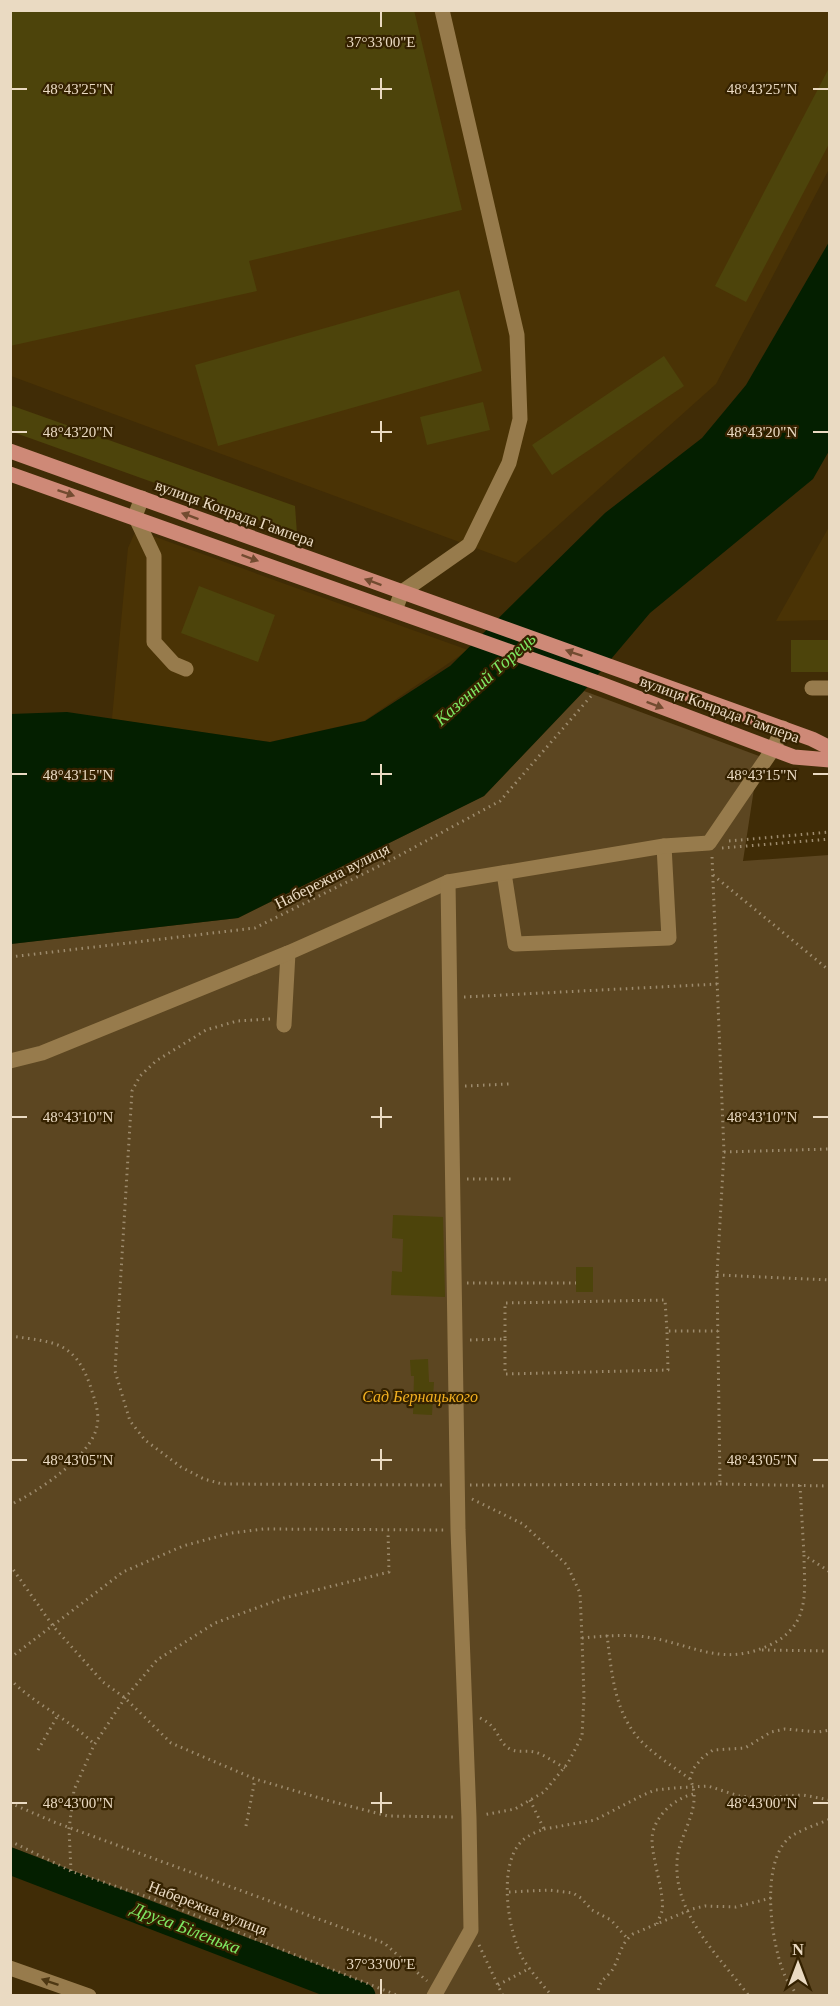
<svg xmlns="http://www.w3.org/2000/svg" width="840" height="2006" font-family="'Times New Roman',serif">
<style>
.built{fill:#4a3305}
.green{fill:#5c4621}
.water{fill:#041f00}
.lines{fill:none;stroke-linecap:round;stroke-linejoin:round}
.river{stroke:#041f00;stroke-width:27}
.building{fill:#4d440b}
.path{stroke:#9d8b6d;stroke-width:3;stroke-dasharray:1.5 4.5;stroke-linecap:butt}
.minor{stroke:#977b4c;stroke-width:15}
.major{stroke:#ce8977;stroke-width:15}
.oneway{fill:#724b30}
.oneway2{fill:#4e3813}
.ticks{fill:none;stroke:#eadac2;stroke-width:2}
.labels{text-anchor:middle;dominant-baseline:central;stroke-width:4.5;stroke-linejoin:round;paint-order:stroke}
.street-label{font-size:16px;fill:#eadac2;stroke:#352200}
.park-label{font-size:16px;font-style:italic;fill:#f3b020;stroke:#352200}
.water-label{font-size:18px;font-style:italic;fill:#7ee963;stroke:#352200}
.ticks-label{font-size:15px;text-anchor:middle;fill:#eadac2;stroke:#352200;stroke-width:4.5;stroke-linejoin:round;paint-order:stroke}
</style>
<rect width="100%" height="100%" fill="#402c06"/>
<g class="built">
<polygon points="10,11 829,11 829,169 716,384 516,563 11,376"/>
<polygon points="829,527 829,620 776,621"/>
<polygon points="136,530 468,650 364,721 270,742 112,719 128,548"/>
</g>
<polygon class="green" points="584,691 759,756 743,861 829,855 829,1995 368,1995 337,1985 71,1871 11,1847 10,944 238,918 484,796"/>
<polygon class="water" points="829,242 829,451 813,479 650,613 584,691 484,796 238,918 11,944 10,714 67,712 270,742 365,721 450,666 605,513 702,438 746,385"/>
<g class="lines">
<polyline class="river" points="10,1861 362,1996"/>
</g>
<g class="building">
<polygon points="10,10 414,10 462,210 249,261 257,291 10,346"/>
<polygon points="830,66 830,142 746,302 715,286"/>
<polygon points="459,290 482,371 218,446 195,365"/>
<polygon points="664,356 684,386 552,475 532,445"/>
<polygon points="483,402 490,430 427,445 420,417"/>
<polygon points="10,405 295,506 297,534 10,431"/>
<polygon points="199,586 275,615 258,662 181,633"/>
<rect x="791" y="640" width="39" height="32"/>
<polygon points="393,1215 443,1217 445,1297 391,1295 392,1271 402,1272 403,1239 392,1238"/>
<rect x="576" y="1267" width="17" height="25"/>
<polygon points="428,1359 429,1382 434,1382 432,1415 413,1414 414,1376 411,1376 410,1360"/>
</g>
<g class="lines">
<g class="path">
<polyline points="729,841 830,832"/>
<polyline points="722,848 830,839"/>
<polyline points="713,875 830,971"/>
<polyline points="10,957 255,928 389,861 500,801 592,695"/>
<polyline points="464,997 718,984"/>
<polyline points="270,1019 237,1021 206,1030 156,1061 140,1076 132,1091 115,1371 130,1421 145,1440 181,1467 204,1479 222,1484 443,1485"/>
<polyline points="465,1086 509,1084"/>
<polyline points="724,1152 830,1149"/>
<polyline points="467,1179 511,1179"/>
<polyline points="717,1275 830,1280"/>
<polyline points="467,1283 576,1283"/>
<path d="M 10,1336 C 52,1342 74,1340 90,1385 C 94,1398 100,1412 97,1426 C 91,1457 37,1492 10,1505"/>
<polyline points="505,1339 505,1374 668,1370 667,1332"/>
<polyline points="470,1340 505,1339 505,1303 665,1300 667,1331 718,1331"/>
<polyline points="720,1484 830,1486"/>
<polyline points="470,1485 720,1484 717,1275 724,1152 712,856"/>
<polyline points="800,1485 804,1555"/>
<polyline points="472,1499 523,1524 567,1565 580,1593 582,1638 584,1697 582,1736 568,1763 544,1792 530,1800 515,1809 483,1815"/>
<polyline points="10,1565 53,1626 103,1682 125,1698 171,1743 255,1779 330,1801 388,1816 456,1817"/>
<path d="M 607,1635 C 612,1674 614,1716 645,1745 C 658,1757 675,1768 690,1779 C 704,1808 678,1834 677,1862 C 674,1915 719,1956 749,1996"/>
<path d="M 582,1638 C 603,1636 625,1634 647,1637 C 695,1645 723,1668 772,1644 C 784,1638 795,1628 800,1615 C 807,1596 804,1575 804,1555 L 830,1572"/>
<polyline points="762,1650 830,1651"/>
<polyline points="10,1658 123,1572 183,1546 231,1533 264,1529 444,1530"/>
<path d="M 10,1679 C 35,1705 68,1718 94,1744"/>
<path d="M 480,1718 C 500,1727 497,1742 510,1749 C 518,1753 525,1750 534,1752 C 544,1754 555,1763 565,1768"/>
<polyline points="38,1750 58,1715"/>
<polyline points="690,1779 693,1769 703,1757 713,1750 745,1748 771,1732 785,1729 818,1732 830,1730"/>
<path d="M 530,1800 L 544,1829 C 536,1832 526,1836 520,1843 C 498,1868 508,1932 523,1959 C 531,1972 542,1984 552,1996"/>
<polyline points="10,1803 54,1822 384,1943 427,1981"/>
<polyline points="246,1826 255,1779"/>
<polyline points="544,1829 595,1820 641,1796 655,1790 675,1788 708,1786 739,1796 757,1798 803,1795 830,1800"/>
<polyline points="10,1841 71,1871 162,1902 399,1996"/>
<polyline points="71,1871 69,1829 74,1790 94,1745 125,1698 157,1660 215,1623 284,1598 389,1572 388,1531"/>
<polyline points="509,1892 549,1890 573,1893 581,1898 592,1910 611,1920 627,1938"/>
<path d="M 657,1924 C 658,1920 661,1915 662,1911 C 665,1894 652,1859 652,1840 C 652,1818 674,1798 694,1794"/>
<polyline points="479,1945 503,1996"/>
<polyline points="498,1985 530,1968"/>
<path d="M 598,1996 C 598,1978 608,1979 614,1967 C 620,1955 621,1943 633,1934 L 692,1909 L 705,1906 L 736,1907 L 771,1898"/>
<path d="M 797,1996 C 794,1989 788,1983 785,1976 C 771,1944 760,1865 788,1839 C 796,1831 819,1824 830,1819"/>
</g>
<g class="minor">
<polyline points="142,498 135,516 154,556 154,642 174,664 186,669"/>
<polyline points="395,610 402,592 469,545 509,463 520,419 517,335 442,10"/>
<polyline points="812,688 830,688"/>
<polyline points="504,873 515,944 669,938 664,846"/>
<polyline points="284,1025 288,953 448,882 664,846 709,843 773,749 783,728"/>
<polyline points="10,1061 42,1053 288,953"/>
<polyline points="10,1968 89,1996"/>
<polyline points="434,1996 471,1930 469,1818 458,1530 448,882"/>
</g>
<g class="major">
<polyline points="10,451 812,739 830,748"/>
<polyline points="10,474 601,684 794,757 830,760"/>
</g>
</g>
<defs><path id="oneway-solid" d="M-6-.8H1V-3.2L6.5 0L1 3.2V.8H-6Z" transform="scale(1.5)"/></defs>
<g class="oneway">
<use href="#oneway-solid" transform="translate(66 493) rotate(19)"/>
<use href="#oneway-solid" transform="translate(190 516) rotate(-160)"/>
<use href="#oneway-solid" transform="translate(250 558) rotate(20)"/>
<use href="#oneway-solid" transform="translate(373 582) rotate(-160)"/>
<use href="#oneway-solid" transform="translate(574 653) rotate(-161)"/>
<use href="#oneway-solid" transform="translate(655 705) rotate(21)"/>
</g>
<use class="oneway2" href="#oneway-solid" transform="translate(50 1982) rotate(-161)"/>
<path class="ticks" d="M 381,12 L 381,27M 381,78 L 381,99M 12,89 L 27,89M 371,89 L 392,89M 813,89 L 828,89M 381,421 L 381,442M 12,432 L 27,432M 371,432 L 392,432M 813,432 L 828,432M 381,764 L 381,785M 12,774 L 27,774M 371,774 L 392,774M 813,774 L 828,774M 381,1107 L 381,1128M 12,1117 L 27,1117M 371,1117 L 392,1117M 813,1117 L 828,1117M 381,1449 L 381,1470M 12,1460 L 27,1460M 371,1460 L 392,1460M 813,1460 L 828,1460M 381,1792 L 381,1813M 12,1803 L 27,1803M 371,1803 L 392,1803M 813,1803 L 828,1803M 381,1979 L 381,1994"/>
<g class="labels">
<g class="street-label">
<text transform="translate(235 513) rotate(20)">вулиця Конрада Гампера</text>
<text transform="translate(720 709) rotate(20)">вулиця Конрада Гампера</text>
<text transform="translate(332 876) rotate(-27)">Набережна вулиця</text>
<text transform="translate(208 1908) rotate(21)">Набережна вулиця</text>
</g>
<g class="park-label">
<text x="420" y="1396">Сад Бернацького</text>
</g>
<g class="water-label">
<text transform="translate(485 679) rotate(-42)">Казенний Торець</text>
<text transform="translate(186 1928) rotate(21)">Друга Біленька</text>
</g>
</g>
<g class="ticks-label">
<text x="381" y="47">37°33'00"E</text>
<text x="78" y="94">48°43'25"N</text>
<text x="762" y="94">48°43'25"N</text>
<text x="78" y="437">48°43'20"N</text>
<text x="762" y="437">48°43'20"N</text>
<text x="78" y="780">48°43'15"N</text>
<text x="762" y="780">48°43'15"N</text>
<text x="78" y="1122">48°43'10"N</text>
<text x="762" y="1122">48°43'10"N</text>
<text x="78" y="1465">48°43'05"N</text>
<text x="762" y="1465">48°43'05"N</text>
<text x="78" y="1808">48°43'00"N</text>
<text x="762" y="1808">48°43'00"N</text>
<text x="381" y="1969">37°33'00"E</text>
</g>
<rect width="840" height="2006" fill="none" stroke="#eadac2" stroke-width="24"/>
<g transform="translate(798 1964)" stroke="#352200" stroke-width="4.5" paint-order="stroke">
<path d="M0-4.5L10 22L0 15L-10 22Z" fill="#eadac2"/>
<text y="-9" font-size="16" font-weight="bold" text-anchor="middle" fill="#eadac2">N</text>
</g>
</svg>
